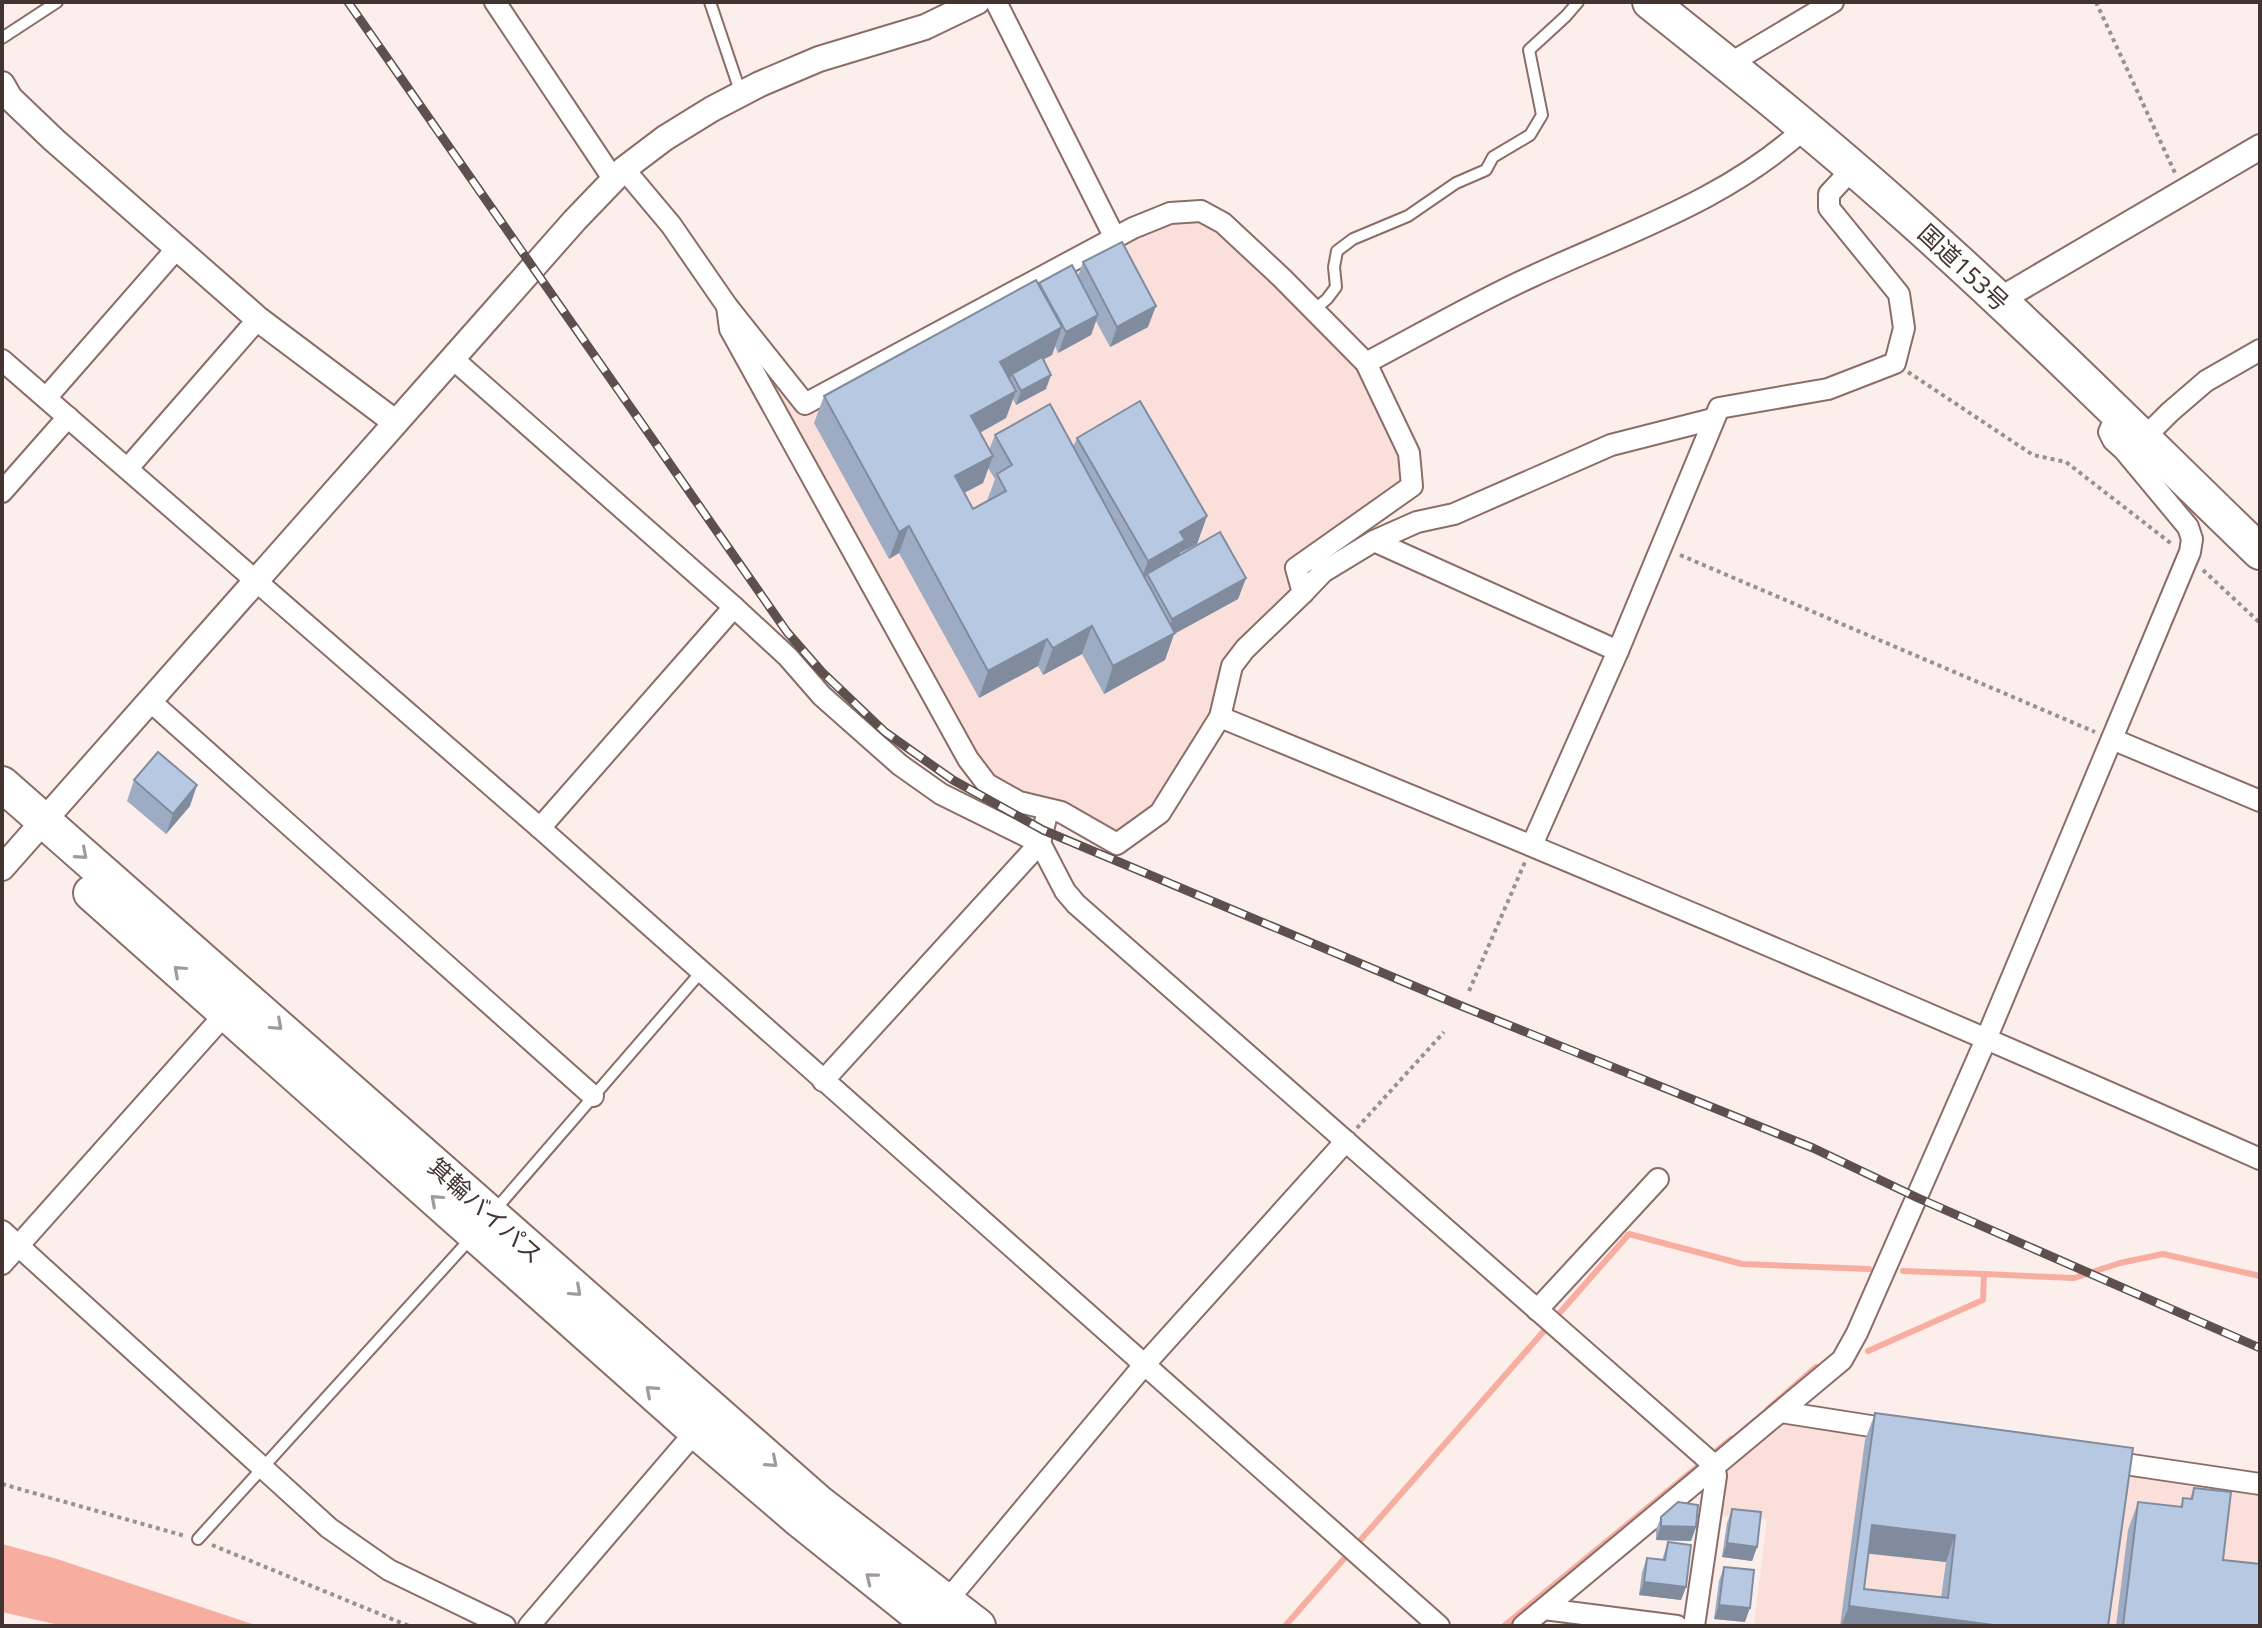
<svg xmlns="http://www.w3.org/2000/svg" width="2262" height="1628" font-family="'Noto Sans','Noto Sans JP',sans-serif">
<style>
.built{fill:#fadfda}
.water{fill:#f7aea0}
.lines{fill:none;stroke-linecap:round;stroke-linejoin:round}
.stream{stroke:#f7aea0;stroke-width:6}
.service-casing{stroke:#8b6d67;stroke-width:14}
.minor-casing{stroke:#8b6d67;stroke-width:24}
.tertiary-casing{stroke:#8b6d67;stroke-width:28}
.trunk-casing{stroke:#8b6d67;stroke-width:38}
.path{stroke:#9d8f8c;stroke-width:4;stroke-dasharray:4 4;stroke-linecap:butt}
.service{stroke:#fff;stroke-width:10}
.minor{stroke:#fff;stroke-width:20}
.tertiary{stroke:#fff;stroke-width:24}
.trunk{stroke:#fff;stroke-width:34}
.rail-casing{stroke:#5d504d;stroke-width:9}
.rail{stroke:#fff;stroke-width:6;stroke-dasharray:18;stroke-linecap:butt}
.wall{fill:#9dacc2;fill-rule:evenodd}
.shaded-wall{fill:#808c9e}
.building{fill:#b7c8e2;stroke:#808c9e;stroke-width:2;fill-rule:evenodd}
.oneway{stroke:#a09a98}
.labels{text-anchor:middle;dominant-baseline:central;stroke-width:6;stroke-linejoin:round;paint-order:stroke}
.street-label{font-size:24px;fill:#413431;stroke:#fff}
</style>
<rect width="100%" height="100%" fill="#fceeeb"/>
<g class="built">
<polygon points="1201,211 1366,363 1412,486 1296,567 1303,593 1245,649 1220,717 1160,813 1117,844 987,784 730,329 805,404 1133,228"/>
<polygon points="1782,1421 2260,1485 2260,1626 1754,1626 1767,1519 1714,1515 1730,1463"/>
</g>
<polygon class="water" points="2,1544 57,1559 258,1626 63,1626 2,1612"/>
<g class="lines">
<g class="stream">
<polyline points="1903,1271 1984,1274"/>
<polyline points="1868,1351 1983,1300 1984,1274 2074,1278 2120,1263 2163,1254 2260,1276"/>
<polyline points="1768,1409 1816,1367"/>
<polyline points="1285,1626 1629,1234 1742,1264 1869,1269"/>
<polyline points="1504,1626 1731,1439"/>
</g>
<defs>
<g id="service">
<polyline points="710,2 741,94"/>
<polyline points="2,38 57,2"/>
<polyline points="1314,310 1327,299 1336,287 1334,267 1337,251 1353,239 1408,216 1456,183 1486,170 1493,157 1530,135 1542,115 1529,50 1566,16 1578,2"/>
<polyline points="495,1210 701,972"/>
<polyline points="198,1539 472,1237"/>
</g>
<g id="minor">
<polyline points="495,2 614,180"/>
<polyline points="996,2 1115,238"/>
<polyline points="1729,64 1833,2"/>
<polyline points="624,169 671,225 727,306 805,404 1133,228 1170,213 1201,211 1223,223 1282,278 1366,363 1409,453 1412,486 1296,568 1303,593 1245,649 1232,666 1220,717"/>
<path d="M 727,306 L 730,329 L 968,759 L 987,784 L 1019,802 L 1061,812 L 1117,844 L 1160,813 L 1220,717 C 1569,860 1916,1006 2260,1159"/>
<polyline points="452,358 734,607 788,657 822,696 900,765 941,794 1040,843 1065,891 1076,904 1714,1465 1716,1476 1694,1626"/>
<polyline points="2,360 540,828 1439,1626"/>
<path d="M 1366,363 C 1421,334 1476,302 1533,276 C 1628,232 1727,200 1805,128"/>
<polyline points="46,398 178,247"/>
<polyline points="2143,439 2170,412 2206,381 2260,350"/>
<polyline points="128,468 258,319"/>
<polyline points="2,492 68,417"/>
<polyline points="1374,541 1417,522 1454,514 1611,445 1713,419"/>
<polyline points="1303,593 1323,572 1374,541 1618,651"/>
<polyline points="150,701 593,1096"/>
<polyline points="2112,739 2260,801"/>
<polyline points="540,828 734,607"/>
<polyline points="1532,845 1618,651 1719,408 1828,389 1895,363 1904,328 1899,294 1829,208 1829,194 1853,168"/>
<polyline points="823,1081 1040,843 1048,810"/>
<polyline points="2,1231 329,1528 389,1570 505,1626"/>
<polyline points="2,1264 226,1013"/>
<polyline points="1537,1310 1658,1179"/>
<polyline points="1781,1412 1896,1430"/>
<polyline points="2105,1461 2260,1484"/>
<polyline points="941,1608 1144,1365 1346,1141"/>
<polyline points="1544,1609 1677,1626"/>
<polyline points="529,1626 696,1431"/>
<polyline points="1523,1626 1842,1360 1857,1333 1987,1037 2190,552 2192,539 2188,527 2124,450 2113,440 2109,432 2113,423 2120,417"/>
</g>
<g id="tertiary">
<polyline points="2,84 10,98 54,140 258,319 395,422"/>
<polyline points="2003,303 2013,292 2260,147"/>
<polyline points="2,868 575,220 624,169 665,138 712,109 760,84 819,59 925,27 977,2"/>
</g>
<g id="trunk">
<path d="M 1650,2 C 1739,73 1828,144 1912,220 C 2032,327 2145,441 2260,552"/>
<polyline points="2,784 819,1503 978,1626"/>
<polyline points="91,893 696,1431 801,1521 932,1626"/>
</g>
</defs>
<use href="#service" class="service-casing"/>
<use href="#minor" class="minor-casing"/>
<use href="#tertiary" class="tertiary-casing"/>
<use href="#trunk" class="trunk-casing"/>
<g class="path">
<polyline points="2096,2 2175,173"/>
<polyline points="1908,372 2033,455 2066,462 2173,545"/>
<polyline points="1680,555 2095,732"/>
<polyline points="2203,570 2260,623"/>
<polyline points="1469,991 1525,862"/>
<polyline points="1357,1128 1444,1032"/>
<polyline points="2,1484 185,1536"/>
<polyline points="212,1545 409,1626"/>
</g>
<use href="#service" class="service"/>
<use href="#minor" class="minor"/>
<use href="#tertiary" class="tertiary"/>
<use href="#trunk" class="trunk"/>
<defs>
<polyline id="rail" points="348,2 787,632 822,672 885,732 953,780 1043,830 1459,1005 1813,1148 1918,1198 2260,1348"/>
</defs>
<use href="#rail" class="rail-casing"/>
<use href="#rail" class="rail"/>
</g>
<g class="wall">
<path d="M 1083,262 L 1148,327 L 1110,347 L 1096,321 L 1091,335 L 1058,353 L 1055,346 L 1052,355 L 1043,359 L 1046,389 L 1016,405 L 1013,399 L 1006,418 L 980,433 L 989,450 L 995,435 L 1073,447 L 1077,438 L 1207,516 L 1197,544 L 1180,553 L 1179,555 L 1246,578 L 1238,599 L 1174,634 L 1165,660 L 1104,694 L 1082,654 L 1043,675 L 1038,666 L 979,698 L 899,553 L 889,559 L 814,423 L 824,396 L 1038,285 L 1039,283 L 1078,276 ZM 988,468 L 995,479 L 987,501 L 973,509 L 964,493 L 983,483 Z"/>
<polygon points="134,780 190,806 166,834 127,801"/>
<path d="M 1875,1413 L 2108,1626 L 1840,1626 L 1865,1440 ZM 1869,1553 L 1946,1562 L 1941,1598 L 1864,1589 Z"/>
<polygon points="2194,1488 2223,1560 2260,1626 2116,1626 2128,1530 2138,1502 2180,1507 2183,1498 2190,1499"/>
<polygon points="1732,1509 1757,1547 1752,1561 1722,1557 1727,1523"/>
<polygon points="1661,1517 1696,1527 1691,1541 1656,1540 1656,1530"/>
<polygon points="1668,1542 1686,1587 1681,1600 1639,1595 1642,1572 1647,1558 1662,1560"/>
<polygon points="1724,1567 1745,1622 1714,1619 1719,1581"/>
</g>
<g class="shaded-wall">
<polygon points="1156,306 1148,327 1110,347 1117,327"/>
<polygon points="1098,315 1091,335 1058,353 1066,332"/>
<polygon points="1062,327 1052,355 1013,376 1012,374 1011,377 990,389 1000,362"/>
<polygon points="1051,375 1046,389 1016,405 1021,391"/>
<polygon points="1016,391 1006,418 961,443 971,416"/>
<polygon points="993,456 983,483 945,503 955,476"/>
<polygon points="1207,516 1197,544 1180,553 1175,567 1147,574 1142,586 1138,588 1148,561 1180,532"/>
<polygon points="909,526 899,553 889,559 899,532"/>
<polygon points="1246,578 1238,599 1174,634 1165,660 1104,694 1113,666 1165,638 1172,619"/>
<polygon points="1092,626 1082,654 1043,675 1053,648"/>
<polygon points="1047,639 1038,666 979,698 988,671"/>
<polygon points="197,785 190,806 166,834 173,814"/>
<polygon points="1872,1525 1955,1535 1946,1562 1862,1553"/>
<polygon points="1661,1526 1696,1527 1691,1541 1656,1540"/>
<polygon points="1727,1543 1757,1547 1752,1561 1722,1557"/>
<polygon points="1644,1582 1686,1587 1681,1600 1639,1595"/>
<polygon points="1719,1605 1750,1608 1745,1622 1714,1619"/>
<polygon points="1849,1606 2001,1626 1841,1626"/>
</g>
<g class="building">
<polygon points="1122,242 1156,306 1117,327 1083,262"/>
<polygon points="1072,265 1098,315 1066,332 1039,283"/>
<polygon points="1036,280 1062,327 1000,362 1016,391 971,416 993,456 955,476 973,509 1006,491 997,474 1012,465 995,435 1050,404 1175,633 1113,666 1092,626 1053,648 1047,639 988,671 909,526 899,532 824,396"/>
<polygon points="1042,357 1051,375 1021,391 1012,374"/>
<polygon points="1140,401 1207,516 1180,532 1185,540 1148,561 1077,438"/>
<polygon points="1220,532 1246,578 1172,619 1147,574"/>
<polygon points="158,752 197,785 173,814 134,780"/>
<path d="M 1875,1413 L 2133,1448 L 2108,1626 L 2001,1626 L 1849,1606 ZM 1872,1525 L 1955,1535 L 1948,1598 L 1864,1589 Z"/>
<polygon points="2194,1488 2231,1492 2223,1560 2260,1564 2260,1626 2123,1626 2138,1502 2182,1507 2183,1498 2192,1499"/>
<polygon points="1678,1502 1698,1505 1696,1527 1661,1526 1661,1517"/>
<polygon points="1732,1509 1761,1512 1757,1547 1727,1543"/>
<polygon points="1668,1542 1691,1545 1686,1587 1644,1582 1647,1558 1665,1560"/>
<polygon points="1724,1567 1754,1570 1750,1608 1719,1605"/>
</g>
<defs><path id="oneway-chevron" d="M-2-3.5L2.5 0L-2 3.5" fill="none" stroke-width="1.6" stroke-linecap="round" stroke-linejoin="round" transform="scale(2)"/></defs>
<g class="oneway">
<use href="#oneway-chevron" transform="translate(82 854) rotate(41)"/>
<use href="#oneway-chevron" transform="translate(179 971) rotate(-138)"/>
<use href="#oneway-chevron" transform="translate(277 1025) rotate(42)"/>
<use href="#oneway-chevron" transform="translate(436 1200) rotate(-138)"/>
<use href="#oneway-chevron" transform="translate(576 1291) rotate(42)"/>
<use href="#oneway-chevron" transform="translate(651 1391) rotate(-139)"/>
<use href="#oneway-chevron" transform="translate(772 1462) rotate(41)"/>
<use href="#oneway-chevron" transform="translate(871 1578) rotate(-141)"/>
</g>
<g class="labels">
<g class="street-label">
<text transform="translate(1964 267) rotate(43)">国道153号</text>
<text transform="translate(486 1210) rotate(42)">箕輪バイパス</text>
</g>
</g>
<rect width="2262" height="1628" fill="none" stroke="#413431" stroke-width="8"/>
</svg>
